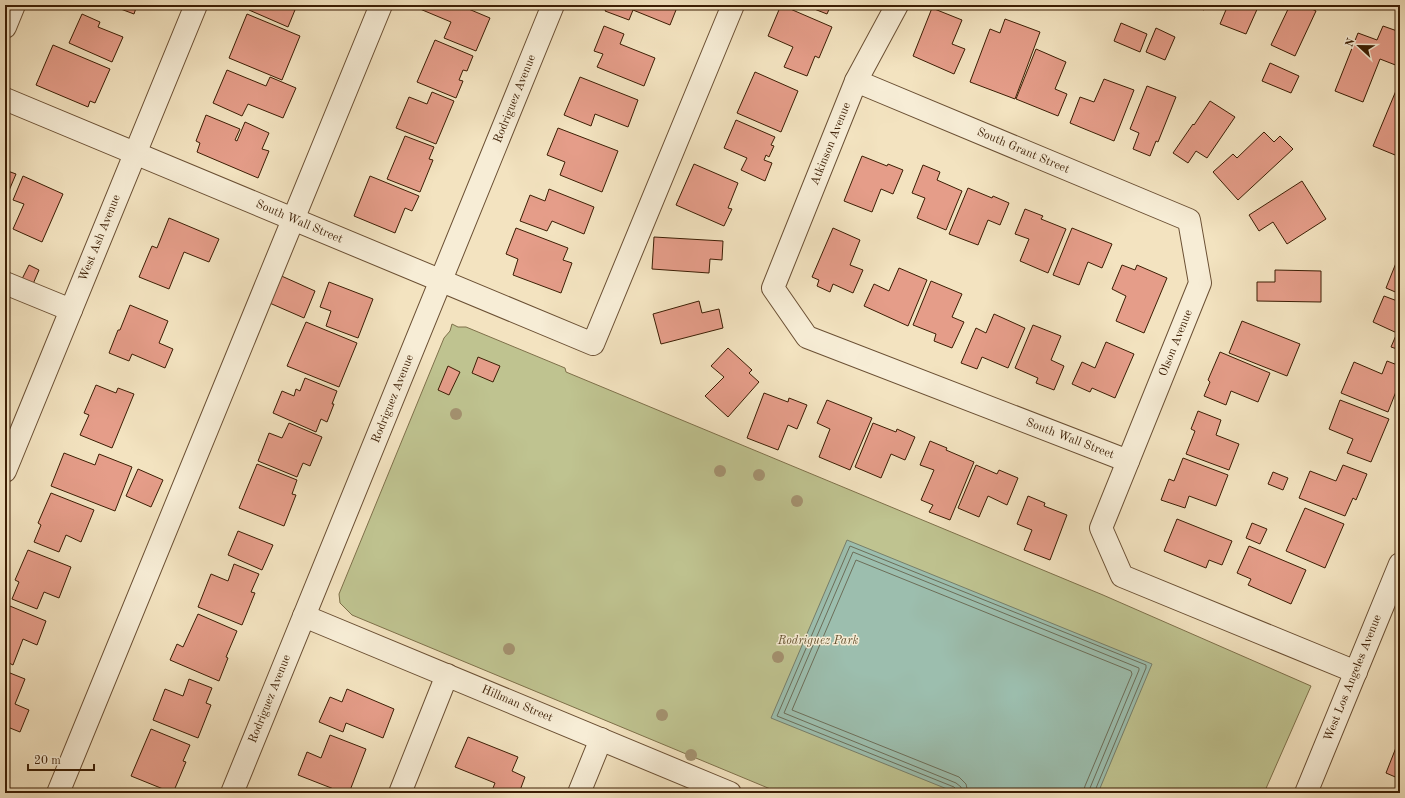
<svg xmlns="http://www.w3.org/2000/svg" width="1405" height="798" font-family="'Old Standard TT',serif">
<style>
.green{fill:#bfc390;stroke:#7e704a}
.water{fill:#9cbeae;stroke:#767e6a}
.lines{fill:none;stroke-linecap:round;stroke-linejoin:round}
.shore{stroke:#6c6e59;stroke-width:1}
.building{fill:#e59d89;stroke:#3c1e04}
.minor-casing{stroke:#6a4f33;stroke-width:24}
.minor{stroke:#f7edd6;stroke-width:22}
.tree{fill:#a49270}
.labels{text-anchor:middle;dominant-baseline:central;stroke-width:3;stroke-linejoin:round;paint-order:stroke}
.street-label{font-size:12px;fill:#3c1e04;stroke:#f7edd6}
.park-label{font-size:12px;font-style:italic;fill:#63502e;stroke:#f7edd6}
</style>
<rect width="100%" height="100%" fill="#f3e3c0"/>
<filter id="stains"><feTurbulence type="fractalNoise" baseFrequency=".005" numOctaves="4"/><feColorMatrix values="0 0 0 0 .2 0 0 0 0 .09 0 0 0 0 .02 0 0 0 .5 -.17"/></filter>
<radialGradient id="worn" r=".72"><stop offset=".6" stop-color="#630" stop-opacity="0"/><stop offset="1" stop-color="#630" stop-opacity=".3"/></radialGradient>
<polygon class="green" points="452,324 458,327 466,327 565,368 566,372 1103,595 1311,686 1264,793 780,793 352,615 340,603 339,594 444,338 450,331"/>
<polygon class="water" points="847,540 1152,664 1098,793 957,793 771,718"/>
<g class="lines">
<g class="shore">
<polyline points="957,793 957,790 954,787 777,716 850,546 1146,665 1146,668 1094,793"/>
<polyline points="962,793 961,787 956,783 784,713 853,552 1139,668 1139,670 1090,788 1089,793"/>
<polyline points="968,793 966,784 959,777 792,710 856,560 1131,671 1132,674 1085,786 1083,793"/>
</g>
</g>
<g class="building">
<polygon points="110,5 137,5 134,14"/>
<polygon points="251,5 297,5 288,27 249,10"/>
<polygon points="421,5 451,5 457,8 459,5 490,18 476,51 444,38 451,22 420,9"/>
<polygon points="608,5 678,5 670,25 633,10 629,20 605,11"/>
<polygon points="781,5 832,27 819,58 815,56 807,76 784,67 793,47 768,36"/>
<polygon points="804,5 831,5 827,14"/>
<polygon points="1192,5 1206,5 1204,10"/>
<polygon points="1228,5 1259,5 1246,34 1220,24"/>
<polygon points="1290,5 1295,7 1296,5 1304,5 1316,11 1295,56 1271,45"/>
<polygon points="932,8 962,20 952,44 965,49 954,74 913,56"/>
<polygon points="82,14 100,22 98,27 123,37 112,62 69,43"/>
<polygon points="247,14 300,36 282,80 229,58"/>
<polygon points="1005,19 1040,32 1015,99 970,82 990,29 1000,33"/>
<polygon points="1121,23 1147,34 1140,52 1114,41"/>
<polygon points="604,26 624,34 620,44 655,58 644,86 597,67 603,54 594,51"/>
<polygon points="1383,26 1400,32 1400,62 1398,66 1380,59 1363,102 1335,91 1358,33 1377,40"/>
<polygon points="1156,28 1175,37 1165,60 1146,52"/>
<polygon points="435,40 473,56 467,71 463,70 459,80 463,81 456,98 417,82"/>
<polygon points="53,45 110,69 95,103 90,101 88,107 36,85"/>
<polygon points="1036,49 1066,62 1055,89 1067,94 1058,116 1016,99"/>
<polygon points="1270,63 1299,76 1291,93 1262,81"/>
<polygon points="227,70 266,86 270,77 296,88 283,118 248,104 242,116 213,103"/>
<polygon points="755,72 798,91 781,132 737,113"/>
<polygon points="580,77 638,100 628,127 595,114 591,126 564,115"/>
<polygon points="1104,79 1134,90 1114,141 1070,123 1080,97 1094,102"/>
<polygon points="1400,81 1400,157 1373,146"/>
<polygon points="1147,86 1176,97 1158,142 1156,141 1150,156 1133,149 1139,133 1130,129"/>
<polygon points="432,92 454,101 436,144 396,128 409,97 427,104"/>
<polygon points="1210,101 1235,117 1207,158 1196,151 1188,163 1173,153 1193,124 1194,125"/>
<polygon points="206,115 240,129 235,140 237,141 245,122 269,133 262,149 269,151 258,178 197,152 200,143 196,141"/>
<polygon points="736,120 775,137 771,145 774,146 769,157 766,155 764,160 772,163 765,181 741,170 747,158 724,148"/>
<polygon points="558,128 618,151 602,192 560,175 565,162 547,155"/>
<polygon points="1264,132 1274,142 1280,136 1293,149 1238,200 1213,172 1233,154 1237,158"/>
<polygon points="405,136 434,147 429,159 433,160 420,192 387,179"/>
<polygon points="862,156 887,166 888,164 903,170 893,194 881,189 872,212 844,201"/>
<polygon points="694,164 738,183 728,208 732,209 724,226 676,205"/>
<polygon points="923,165 940,172 937,180 962,191 946,230 917,218 925,198 912,193"/>
<polygon points="5,170 16,174 5,200"/>
<polygon points="23,176 63,194 42,242 13,229 24,204 13,200"/>
<polygon points="370,176 419,196 412,211 405,208 395,233 354,216"/>
<polygon points="1302,181 1326,219 1287,244 1273,222 1259,231 1249,215"/>
<polygon points="968,188 992,198 993,196 1009,203 1000,225 988,220 978,245 949,234"/>
<polygon points="549,189 594,207 584,234 552,221 547,231 520,221 530,195 545,201"/>
<polygon points="1025,209 1043,216 1041,219 1066,229 1048,273 1020,261 1029,239 1015,234"/>
<polygon points="169,218 219,239 209,262 184,252 169,289 139,277 152,246 157,248"/>
<polygon points="516,228 568,248 563,260 572,263 561,293 513,275 518,259 506,254"/>
<polygon points="833,228 860,240 850,265 863,270 853,293 833,284 830,292 817,286 819,280 812,277"/>
<polygon points="1072,228 1112,244 1102,268 1088,262 1079,285 1053,275"/>
<polygon points="654,237 723,241 722,260 710,259 709,273 652,269"/>
<polygon points="1400,253 1400,294 1386,288"/>
<polygon points="29,265 39,270 33,284 22,279"/>
<polygon points="1122,265 1135,270 1137,265 1167,278 1144,333 1116,321 1126,296 1112,289"/>
<polygon points="899,268 927,280 908,326 864,306 874,284 889,291"/>
<polygon points="1275,270 1321,271 1321,302 1257,301 1257,282 1275,282"/>
<polygon points="277,274 315,291 304,318 265,301"/>
<polygon points="931,281 962,294 952,317 964,322 952,348 934,341 936,334 913,325"/>
<polygon points="329,282 373,299 358,338 326,326 331,311 320,307"/>
<polygon points="1384,296 1400,302 1400,350 1391,347 1397,333 1373,322"/>
<polygon points="699,301 702,313 719,309 723,328 661,344 653,314"/>
<polygon points="130,305 168,321 159,343 173,349 165,368 132,354 129,361 109,353 118,330 120,330"/>
<polygon points="994,314 1025,328 1008,368 982,357 977,369 961,363 976,328 986,333"/>
<polygon points="1242,321 1300,344 1287,376 1229,353"/>
<polygon points="306,322 357,343 339,387 287,366"/>
<polygon points="1033,325 1061,336 1051,360 1064,366 1054,390 1036,383 1038,378 1015,368"/>
<polygon points="1106,342 1134,354 1115,398 1092,388 1090,392 1072,384 1082,362 1095,368"/>
<polygon points="728,348 752,370 749,373 759,382 728,417 705,396 724,377 711,366"/>
<polygon points="1220,352 1270,373 1258,402 1231,391 1226,405 1204,396 1210,382 1208,380"/>
<polygon points="478,357 500,366 493,382 472,373"/>
<polygon points="1387,361 1400,366 1400,390 1397,389 1388,412 1341,393 1354,362 1382,374"/>
<polygon points="448,366 460,372 449,395 438,390"/>
<polygon points="305,378 337,391 332,404 334,404 327,422 321,419 316,432 273,413 282,391 294,396 296,389 300,391"/>
<polygon points="96,385 116,393 118,388 134,394 112,448 80,435 89,415 84,413"/>
<polygon points="764,393 788,402 789,398 807,405 797,429 788,425 778,450 747,438"/>
<polygon points="827,400 872,418 850,470 819,457 830,429 817,423"/>
<polygon points="1340,400 1389,419 1371,462 1347,453 1353,439 1329,429"/>
<polygon points="1198,411 1221,420 1216,435 1239,444 1229,470 1186,454 1195,431 1191,429"/>
<polygon points="289,423 322,437 310,466 303,463 297,477 258,461 269,433 282,438"/>
<polygon points="873,423 896,432 897,429 915,437 905,460 891,454 881,478 855,467"/>
<polygon points="930,441 947,448 946,450 974,462 950,520 929,512 933,505 921,500 934,470 920,465"/>
<polygon points="64,453 95,465 99,454 132,467 115,511 51,486"/>
<polygon points="1183,458 1228,475 1216,506 1189,496 1185,508 1161,500 1169,479 1174,481"/>
<polygon points="257,464 297,480 292,494 296,495 284,526 239,508"/>
<polygon points="976,465 997,474 999,470 1018,478 1007,505 988,496 979,517 958,508"/>
<polygon points="1343,465 1367,474 1356,500 1353,498 1345,516 1299,498 1310,471 1336,481"/>
<polygon points="138,469 163,480 151,507 126,496"/>
<polygon points="1273,472 1288,478 1283,490 1268,484"/>
<polygon points="51,493 94,510 81,542 66,535 59,552 34,542 41,525 38,523"/>
<polygon points="1028,496 1045,503 1044,506 1067,515 1050,560 1024,550 1032,530 1017,524"/>
<polygon points="1305,508 1344,524 1325,568 1286,551"/>
<polygon points="1177,519 1232,541 1222,565 1209,560 1206,568 1164,551"/>
<polygon points="1252,523 1267,529 1260,544 1246,538"/>
<polygon points="238,531 273,545 262,570 228,555"/>
<polygon points="1249,546 1306,570 1291,604 1248,585 1251,579 1237,573"/>
<polygon points="28,550 71,567 59,598 44,592 37,609 12,599 19,582 15,580"/>
<polygon points="234,564 259,574 251,592 255,593 242,625 198,607 211,574 228,581"/>
<polygon points="5,604 46,621 37,645 23,639 13,665 5,661"/>
<polygon points="198,614 237,631 226,657 228,658 219,681 170,660 177,644 183,647"/>
<polygon points="5,671 25,679 15,704 29,710 20,732 5,726"/>
<polygon points="189,679 212,688 206,703 211,705 198,738 153,720 165,689 183,696"/>
<polygon points="347,689 394,709 383,738 346,723 343,732 319,722 330,697 342,702"/>
<polygon points="151,729 190,745 183,761 186,762 173,793 131,776"/>
<polygon points="330,735 366,749 349,793 344,793 298,775 307,752 321,758"/>
<polygon points="468,737 518,757 512,771 525,777 519,793 491,793 495,783 455,767"/>
<polygon points="1397,745 1400,746 1400,779 1386,773"/>
<polygon points="286,789 298,793 285,793"/>
</g>
<g class="lines">
<defs>
<g id="minor">
<polyline points="897,5 856,81 773,288 807,337 1128,461"/>
<polyline points="5,27 14,5"/>
<polyline points="856,81 1189,220 1200,283 1101,528 1122,576 1356,672"/>
<polyline points="5,99 593,344 733,5"/>
<polyline points="5,283 71,310"/>
<polyline points="5,471 196,5"/>
<polyline points="304,616 730,793"/>
<polyline points="58,793 381,5"/>
<polyline points="232,793 553,5"/>
<polyline points="400,793 447,675"/>
<polyline points="579,793 601,739"/>
<polyline points="1306,793 1400,564"/>
</g>
</defs>
<use href="#minor" class="minor-casing"/>
<use href="#minor" class="minor"/>
</g>
<g class="tree">
<circle cx="456" cy="414" r="6"/>
<circle cx="720" cy="471" r="6"/>
<circle cx="759" cy="475" r="6"/>
<circle cx="797" cy="501" r="6"/>
<circle cx="509" cy="649" r="6"/>
<circle cx="778" cy="657" r="6"/>
<circle cx="662" cy="715" r="6"/>
<circle cx="691" cy="755" r="6"/>
</g>
<g class="labels">
<g class="street-label">
<text transform="translate(515 99) rotate(-68)">Rodriguez Avenue</text>
<text transform="translate(831 144) rotate(-68)">Atkinson Avenue</text>
<text transform="translate(1023 151) rotate(23)">South Grant Street</text>
<text transform="translate(299 222) rotate(23)">South Wall Street</text>
<text transform="translate(100 238) rotate(-68)">West Ash Avenue</text>
<text transform="translate(1176 343) rotate(-68)">Olson Avenue</text>
<text transform="translate(393 399) rotate(-68)">Rodriguez Avenue</text>
<text transform="translate(1070 439) rotate(21)">South Wall Street</text>
<text transform="translate(1353 678) rotate(-68)">West Los Angeles Avenue</text>
<text transform="translate(270 699) rotate(-68)">Rodriguez Avenue</text>
<text transform="translate(517 704) rotate(23)">Hillman Street</text>
</g>
<g class="park-label">
<text x="818" y="641">Rodriguez Park</text>
</g>
</g>
<rect width="1405" height="798" fill="none" stroke="#f3e3c0" stroke-width="20"/>
<rect x="6" y="6" width="1393" height="786" fill="none" stroke="#3c1e04" stroke-width="2"/>
<rect x="10" y="10" width="1385" height="778" fill="none" stroke="#3c1e04"/>
<g transform="translate(1359 46) rotate(292)" stroke="#f7edd6" stroke-width="3" paint-order="stroke">
<path d="M0-3L7 15L0 10L-7 15Z" fill="#3c1e04"/>
<text y="-6" font-size="11" font-weight="bold" text-anchor="middle" fill="#3c1e04">N</text>
</g>
<path d="M28 764v6h66v-6" fill="none" stroke="#3c1e04" stroke-width="2"/>
<text x="34" y="764" font-size="12" fill="#3c1e04" stroke="#f7edd6" stroke-width="3" paint-order="stroke">20 m</text>
<rect width="100%" height="100%" filter="url(#stains)"/>
<rect width="100%" height="100%" fill="url(#worn)"/>
</svg>
